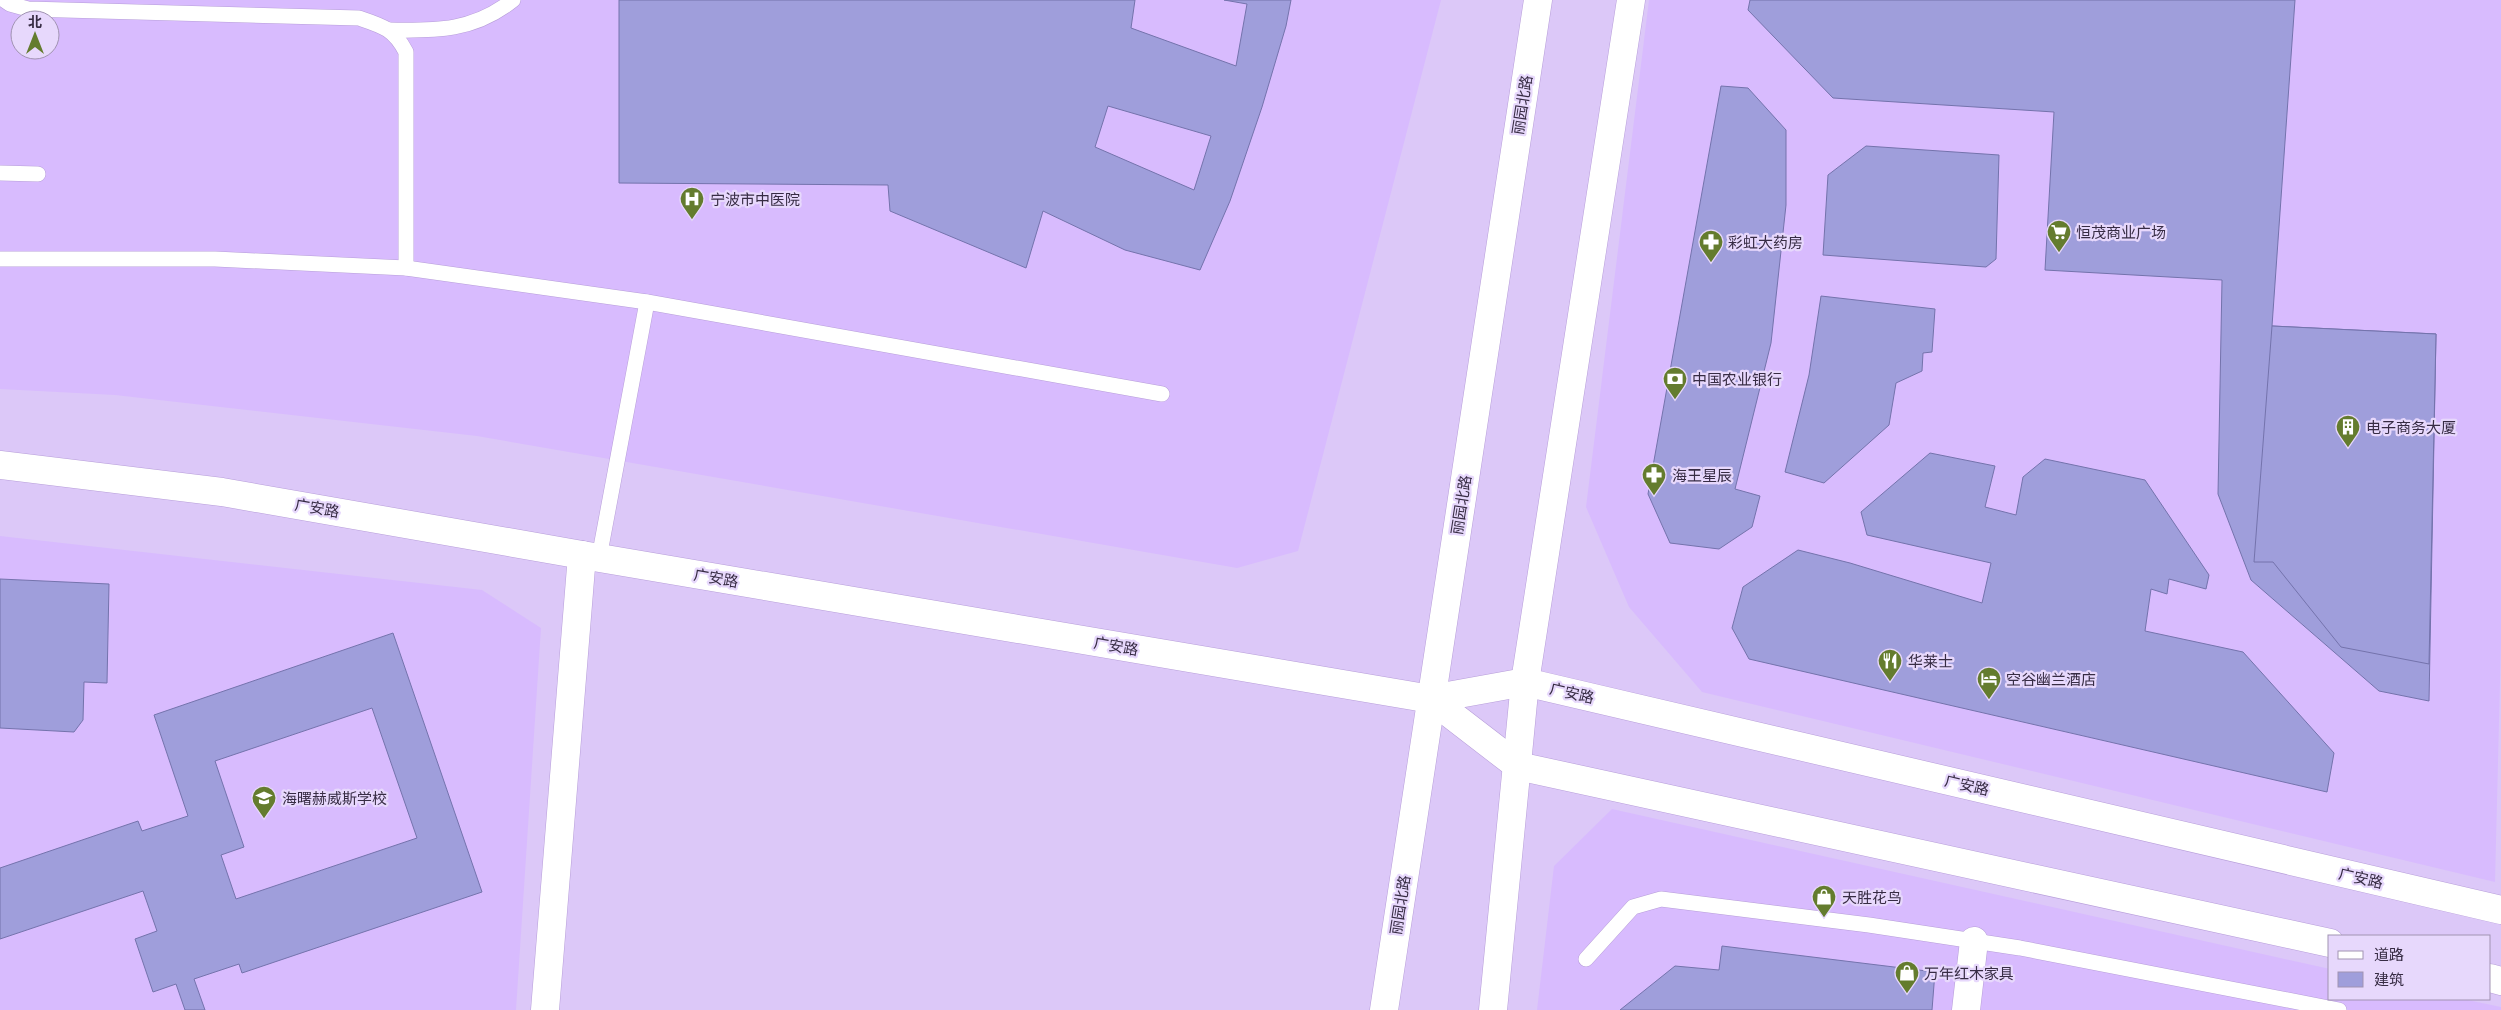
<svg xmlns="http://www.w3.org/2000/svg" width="2501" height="1010" font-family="'Libre Baskerville','Noto Sans SC',serif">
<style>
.built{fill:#d8bbfe;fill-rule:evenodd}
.building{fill:#9f9edb;stroke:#7473ac;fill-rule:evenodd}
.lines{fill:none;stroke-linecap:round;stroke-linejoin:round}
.lane-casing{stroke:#b79ed9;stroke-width:16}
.street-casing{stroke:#b79ed9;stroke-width:29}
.secondary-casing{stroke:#b79ed9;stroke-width:29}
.lane{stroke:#fff;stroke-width:15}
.street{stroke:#fff;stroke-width:28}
.secondary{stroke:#fff;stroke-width:28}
.labels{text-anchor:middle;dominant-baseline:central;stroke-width:4.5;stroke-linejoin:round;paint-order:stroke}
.street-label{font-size:15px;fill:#372c44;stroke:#e7d8fc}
.poi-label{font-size:15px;fill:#372c44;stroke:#e7d8fc;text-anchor:start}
</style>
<rect width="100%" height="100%" fill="#dcc8f8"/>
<g class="built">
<path d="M 0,0 L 1441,0 L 1298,551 L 1237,568 L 477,436 L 115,395 L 0,389 ZM 20,20 L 50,20 L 50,50 L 20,50 Z"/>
<polygon points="1649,0 2501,0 2501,642 2495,882 1702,692 1629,607 1586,507"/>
<polygon points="0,536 482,590 541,628 516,1010 0,1010"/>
<polygon points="1612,809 2330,969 2330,999 2463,999 2501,1007 2501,1010 1537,1010 1554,866"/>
</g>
<g class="building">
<path d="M 619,0 L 1135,0 L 1131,28 L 1236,66 L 1247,4 L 1224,0 L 1291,0 L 1286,26 L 1262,107 L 1230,201 L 1200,270 L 1125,250 L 1043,211 L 1026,268 L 890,211 L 888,185 L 619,183 ZM 1108,106 L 1211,136 L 1194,190 L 1095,147 Z"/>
<polygon points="1750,0 2295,0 2272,326 2436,334 2429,701 2379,691 2251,580 2218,494 2222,280 2045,270 2054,112 1833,98 1748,10"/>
<polygon points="1721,86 1748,88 1786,130 1786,205 1771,343 1735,489 1760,496 1752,527 1719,549 1670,543 1648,494"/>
<polygon points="1866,146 1999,155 1996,259 1986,267 1823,255 1828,175"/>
<polygon points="1821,296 1935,309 1932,352 1923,353 1922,371 1896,383 1889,425 1824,483 1785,472 1809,375"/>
<polygon points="2272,326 2436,334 2429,664 2341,647 2273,562 2254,562"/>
<polygon points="1930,453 1995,466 1985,507 2016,515 2023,477 2045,459 2145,480 2209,575 2206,589 2169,579 2167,594 2151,589 2145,631 2243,652 2334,753 2327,792 1749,659 1732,628 1743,587 1798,550 1850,563 1982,603 1991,563 1867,535 1861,512"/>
<polygon points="0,579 109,584 107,683 84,682 83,720 74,732 0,728"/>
<path d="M 393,633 L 482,892 L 242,973 L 239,964 L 194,979 L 205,1010 L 185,1010 L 176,984 L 153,992 L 135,939 L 157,931 L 143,891 L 0,939 L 0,868 L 138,821 L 142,831 L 188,816 L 154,715 ZM 372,708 L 417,838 L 236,899 L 221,855 L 244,847 L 215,761 Z"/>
<polygon points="1722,946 1935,972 1932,1010 1620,1010 1675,966 1719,970"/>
</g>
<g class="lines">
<defs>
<g id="lane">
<path d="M 4,0 L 10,4 L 28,9 L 359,18 C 383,26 394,29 406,52 L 406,268"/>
<path d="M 389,30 C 437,31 474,31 513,0"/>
<polyline points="0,173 38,174"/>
<polyline points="0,259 215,259 406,268 647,302 1162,394"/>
<polyline points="599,558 647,302"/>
<polyline points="1586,959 1633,907 1661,899 1869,925 2020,948 2339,1010"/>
</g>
<polyline id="street" points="1966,1010 1974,941"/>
<g id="secondary">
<polyline points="0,465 222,492 582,555 1431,699 1525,682 2501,910"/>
<polyline points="1431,699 1518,766 2330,943"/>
<polyline points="2490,978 2501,981"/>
<polyline points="545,1010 582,555"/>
<polyline points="1384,1010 1538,0"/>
<polyline points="1493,1010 1525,682 1631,0"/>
</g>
</defs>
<use href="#lane" class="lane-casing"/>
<use href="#street" class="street-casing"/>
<use href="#secondary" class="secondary-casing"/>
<use href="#lane" class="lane"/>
<use href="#street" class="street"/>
<use href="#secondary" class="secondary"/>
</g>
<defs>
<symbol id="hospital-pin" viewBox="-11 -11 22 30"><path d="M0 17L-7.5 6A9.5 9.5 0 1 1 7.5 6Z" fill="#647c2e" stroke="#e7d8fc"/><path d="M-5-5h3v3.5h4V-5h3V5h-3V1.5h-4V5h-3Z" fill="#fff"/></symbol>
<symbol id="supermarket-pin" viewBox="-11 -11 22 30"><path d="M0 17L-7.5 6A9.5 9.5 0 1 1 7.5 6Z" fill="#647c2e" stroke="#e7d8fc"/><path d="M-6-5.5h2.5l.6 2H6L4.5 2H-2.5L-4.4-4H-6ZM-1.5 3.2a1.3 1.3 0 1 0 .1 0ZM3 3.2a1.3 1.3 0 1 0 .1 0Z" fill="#fff"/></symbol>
<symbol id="pharmacy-pin" viewBox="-11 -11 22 30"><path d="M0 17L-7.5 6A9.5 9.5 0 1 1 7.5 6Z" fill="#647c2e" stroke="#e7d8fc"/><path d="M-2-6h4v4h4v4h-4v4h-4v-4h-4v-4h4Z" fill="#fff"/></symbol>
<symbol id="bank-pin" viewBox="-11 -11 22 30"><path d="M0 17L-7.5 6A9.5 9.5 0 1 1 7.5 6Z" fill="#647c2e" stroke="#e7d8fc"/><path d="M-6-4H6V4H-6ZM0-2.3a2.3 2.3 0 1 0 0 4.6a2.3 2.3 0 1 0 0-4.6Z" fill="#fff"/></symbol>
<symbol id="building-pin" viewBox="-11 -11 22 30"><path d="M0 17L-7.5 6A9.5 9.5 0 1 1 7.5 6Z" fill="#647c2e" stroke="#e7d8fc"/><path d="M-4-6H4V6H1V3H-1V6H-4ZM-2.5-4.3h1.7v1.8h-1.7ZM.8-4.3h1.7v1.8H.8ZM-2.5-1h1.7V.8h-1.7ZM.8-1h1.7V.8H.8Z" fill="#fff"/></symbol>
<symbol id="restaurant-pin" viewBox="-11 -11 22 30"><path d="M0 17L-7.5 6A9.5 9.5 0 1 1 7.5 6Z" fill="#647c2e" stroke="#e7d8fc"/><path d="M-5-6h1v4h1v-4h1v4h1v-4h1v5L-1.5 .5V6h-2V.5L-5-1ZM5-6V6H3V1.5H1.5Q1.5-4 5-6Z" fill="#fff"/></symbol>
<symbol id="hotel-pin" viewBox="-11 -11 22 30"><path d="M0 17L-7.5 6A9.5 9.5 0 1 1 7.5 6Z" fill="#647c2e" stroke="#e7d8fc"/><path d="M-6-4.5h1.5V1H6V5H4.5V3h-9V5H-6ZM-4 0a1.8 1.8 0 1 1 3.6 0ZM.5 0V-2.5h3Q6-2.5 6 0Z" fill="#fff"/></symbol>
<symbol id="school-pin" viewBox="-11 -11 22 30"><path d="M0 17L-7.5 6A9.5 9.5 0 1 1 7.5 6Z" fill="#647c2e" stroke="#e7d8fc"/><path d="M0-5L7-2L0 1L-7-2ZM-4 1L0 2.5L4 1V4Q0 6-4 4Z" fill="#fff"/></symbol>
<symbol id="shop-pin" viewBox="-11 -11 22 30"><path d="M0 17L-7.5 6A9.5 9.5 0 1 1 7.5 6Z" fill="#647c2e" stroke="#e7d8fc"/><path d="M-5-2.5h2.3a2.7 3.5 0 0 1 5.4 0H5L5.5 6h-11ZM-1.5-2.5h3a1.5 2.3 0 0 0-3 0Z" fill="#fff"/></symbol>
</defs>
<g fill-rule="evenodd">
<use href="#hospital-pin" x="678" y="185" width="28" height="38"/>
<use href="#supermarket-pin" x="2045" y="218" width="28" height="38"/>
<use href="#pharmacy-pin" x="1697" y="228" width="28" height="38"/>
<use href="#bank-pin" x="1661" y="365" width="28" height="38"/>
<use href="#building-pin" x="2334" y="413" width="28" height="38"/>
<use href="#pharmacy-pin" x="1640" y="461" width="28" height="38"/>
<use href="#restaurant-pin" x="1876" y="647" width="28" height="38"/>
<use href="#hotel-pin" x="1975" y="665" width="28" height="38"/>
<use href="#school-pin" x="250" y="784" width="28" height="38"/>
<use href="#shop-pin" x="1810" y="883" width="28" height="38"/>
<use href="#shop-pin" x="1893" y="959" width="28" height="38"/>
</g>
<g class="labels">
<g class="street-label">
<text transform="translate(1522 105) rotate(-81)">丽园北路</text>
<text transform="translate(1461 505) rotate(-81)">丽园北路</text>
<text transform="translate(317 508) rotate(10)">广安路</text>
<text transform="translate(716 578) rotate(10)">广安路</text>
<text transform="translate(1116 646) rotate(10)">广安路</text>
<text transform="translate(1572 693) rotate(13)">广安路</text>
<text transform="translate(1967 785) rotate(13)">广安路</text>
<text transform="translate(2361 878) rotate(13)">广安路</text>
<text transform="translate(1400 905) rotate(-81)">丽园北路</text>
</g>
<g class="poi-label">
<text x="710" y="199">宁波市中医院</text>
<text x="2076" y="232">恒茂商业广场</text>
<text x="1728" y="242">彩虹大药房</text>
<text x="1692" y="379">中国农业银行</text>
<text x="2366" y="427">电子商务大厦</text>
<text x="1672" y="475">海王星辰</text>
<text x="1908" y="661">华莱士</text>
<text x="2006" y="679">空谷幽兰酒店</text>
<text x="282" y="798">海曙赫威斯学校</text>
<text x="1842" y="897">天胜花鸟</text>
<text x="1924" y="973">万年红木家具</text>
</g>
</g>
<rect x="2328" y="935" width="162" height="65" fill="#e7d8fc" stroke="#a193b2"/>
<rect x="2338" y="951" width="25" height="8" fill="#ffffff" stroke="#a193b2"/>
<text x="2374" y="960" font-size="15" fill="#372c44">道路</text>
<rect x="2338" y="972" width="25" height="15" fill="#9f9edb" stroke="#a193b2"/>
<text x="2374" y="985" font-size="15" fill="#372c44">建筑</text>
<g transform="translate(35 35)"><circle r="24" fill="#e7d8fc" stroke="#a193b2"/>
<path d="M0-4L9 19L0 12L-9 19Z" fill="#647c2e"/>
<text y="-8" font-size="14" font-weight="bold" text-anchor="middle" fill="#372c44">北</text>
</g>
</svg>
